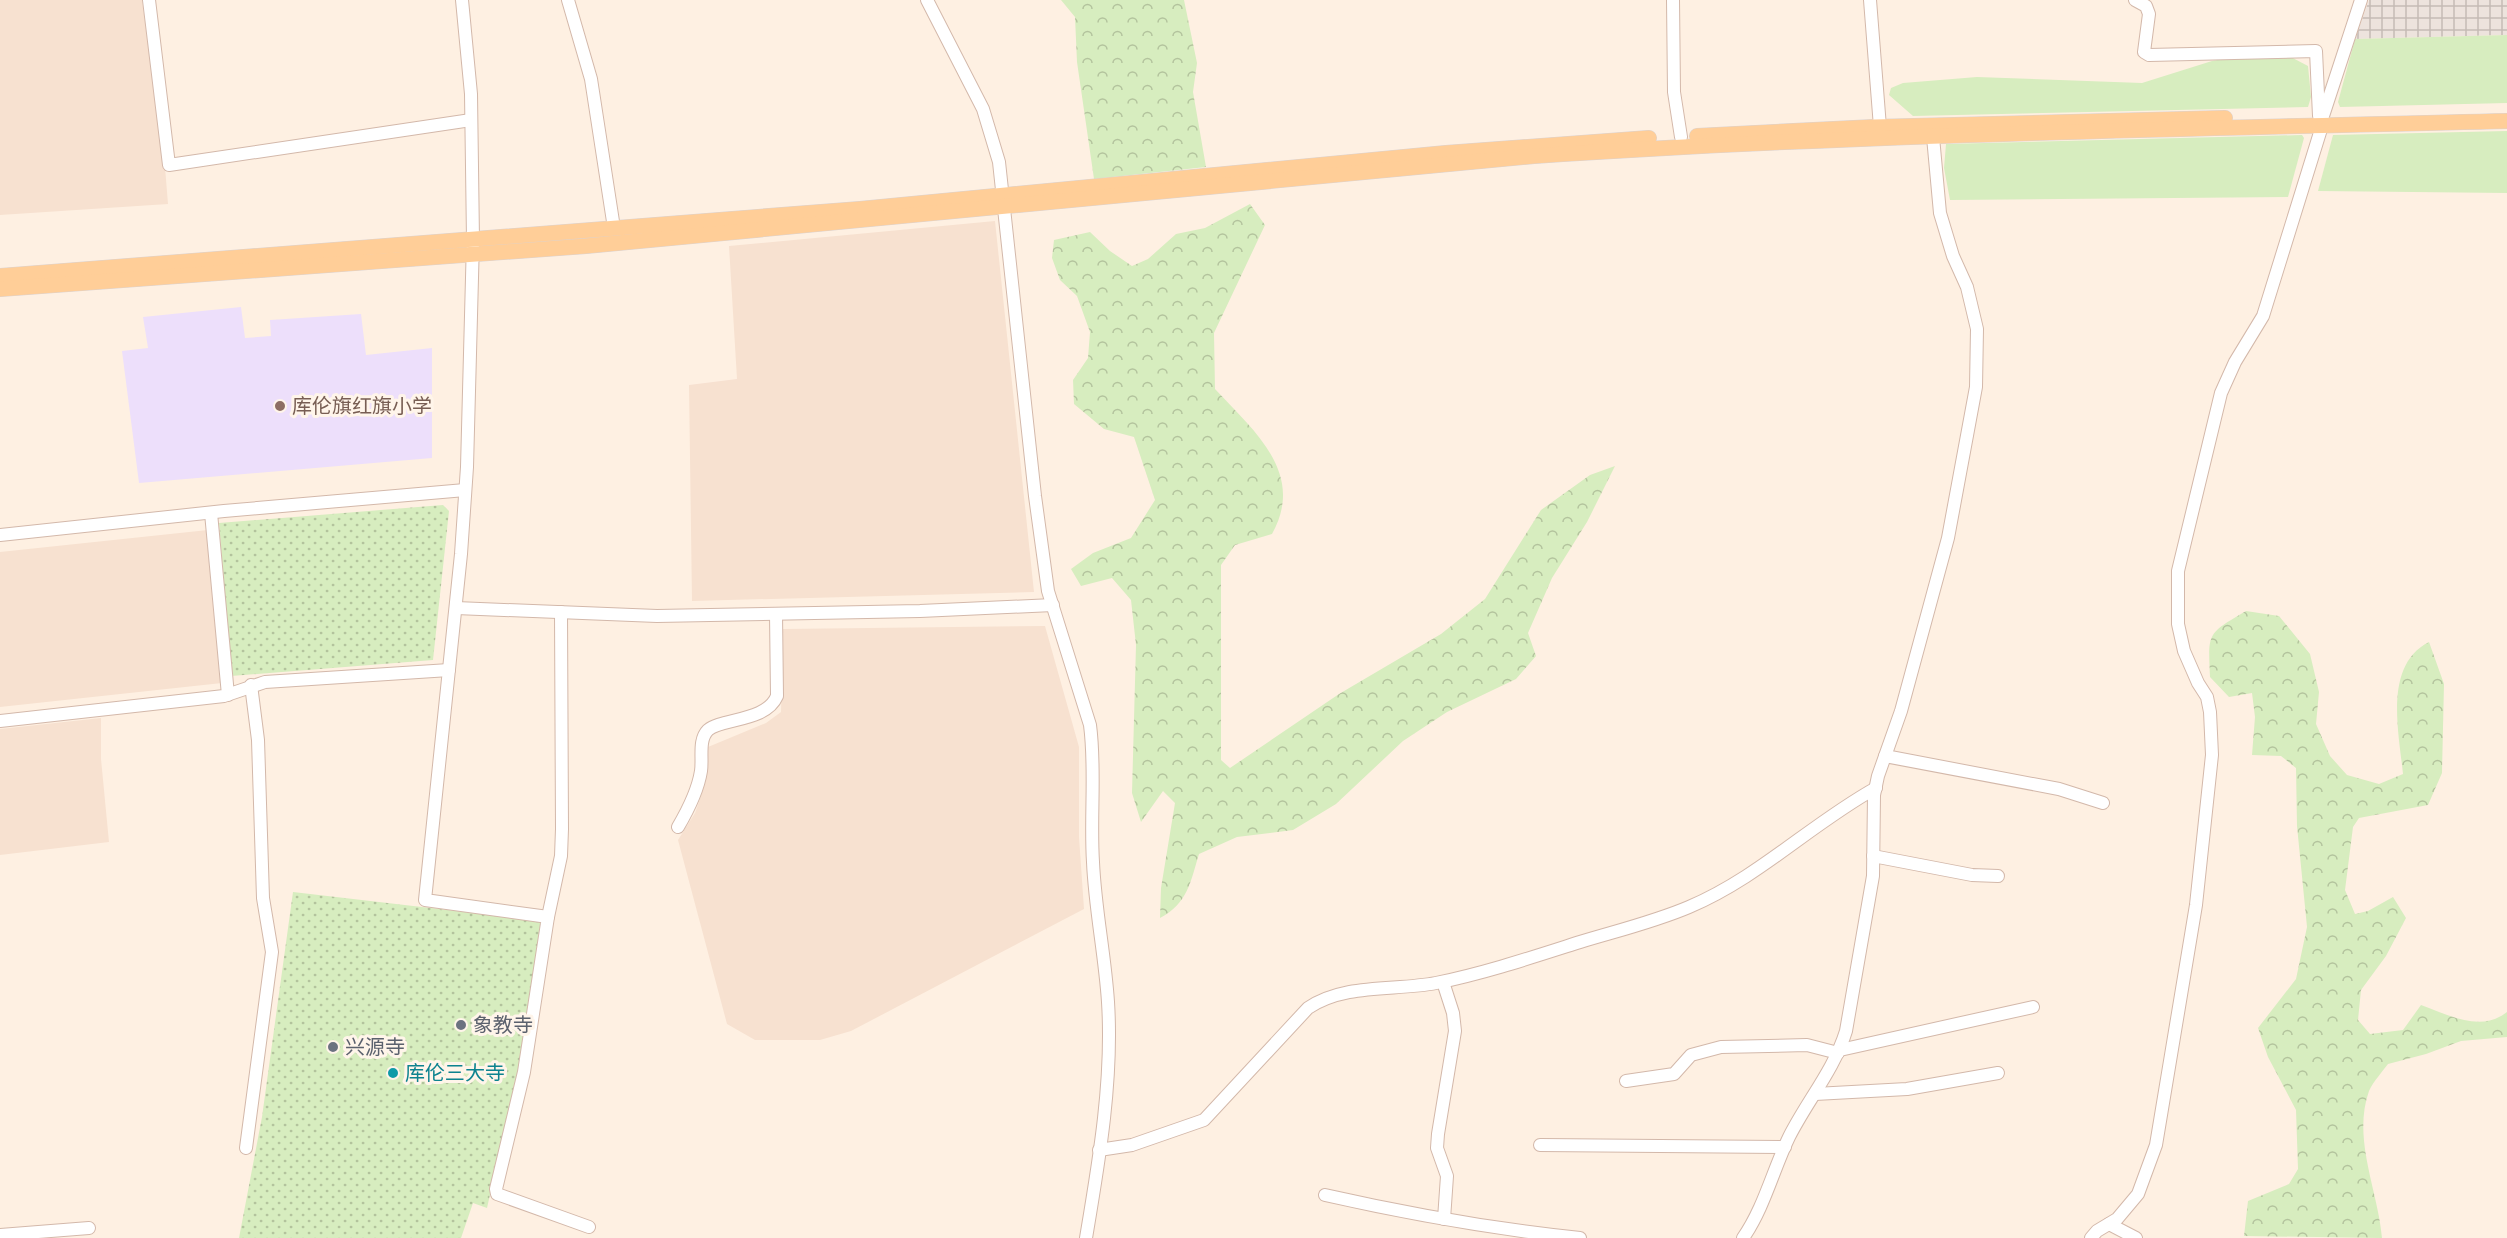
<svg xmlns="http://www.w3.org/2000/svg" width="2507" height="1238" font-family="Montserrat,'Noto Sans SC',sans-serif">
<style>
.residential{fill:#f7e1d0}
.industrial{fill:url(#industrial-grid)}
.education{fill:#eddffb}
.grass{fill:#d7edbf}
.forest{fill:url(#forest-crowns)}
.park{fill:url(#park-dots)}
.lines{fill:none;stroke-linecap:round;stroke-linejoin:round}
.minor-casing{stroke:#d3b8aa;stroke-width:14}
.major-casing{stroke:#dcd2cf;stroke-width:16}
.minor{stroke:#fff;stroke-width:12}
.major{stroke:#ffce98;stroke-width:15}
.education-dot{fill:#8d6e63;stroke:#fff5ea;stroke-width:2}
.worship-dot{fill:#6b7280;stroke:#fff5ea;stroke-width:2}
.culture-dot{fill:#0f9aa8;stroke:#fff5ea;stroke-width:2}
.labels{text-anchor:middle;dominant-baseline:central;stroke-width:6;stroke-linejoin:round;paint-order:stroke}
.education-label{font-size:20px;fill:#785e54;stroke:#fff5ea;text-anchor:start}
.worship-label{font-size:20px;fill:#5b616d;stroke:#fff5ea;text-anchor:start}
.culture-label{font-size:20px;fill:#0d838f;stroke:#fff5ea;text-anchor:start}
</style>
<defs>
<pattern id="industrial-grid" width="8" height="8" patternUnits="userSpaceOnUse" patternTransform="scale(1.5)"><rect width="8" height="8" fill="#ede3dd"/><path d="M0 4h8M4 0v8" fill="none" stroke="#c5bbb5"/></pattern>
<pattern id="forest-crowns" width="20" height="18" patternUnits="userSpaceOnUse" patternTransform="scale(1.5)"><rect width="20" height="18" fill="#d7edbf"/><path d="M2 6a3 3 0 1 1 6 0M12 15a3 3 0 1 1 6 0" fill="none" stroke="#b3c39d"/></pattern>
<pattern id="park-dots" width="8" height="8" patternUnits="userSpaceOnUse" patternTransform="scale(1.5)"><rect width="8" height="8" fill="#d7edbf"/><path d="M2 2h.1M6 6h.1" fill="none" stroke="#b3c39d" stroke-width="1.8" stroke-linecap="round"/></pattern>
</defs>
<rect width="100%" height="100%" fill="#fef0e2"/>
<g class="residential">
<polygon points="0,0 142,0 165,167 168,204 0,215"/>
<polygon points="995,221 1034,592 692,601 689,385 737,379 729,246"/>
<polygon points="208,530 222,683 0,707 0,552"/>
<polygon points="1045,626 1079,747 1079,837 1084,909 851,1031 820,1040 755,1040 727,1024 678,840 695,813 701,796 708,747 766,723 781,712 783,629"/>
<polygon points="101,718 101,759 109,842 0,855 0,729"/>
</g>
<polygon class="industrial" points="2369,0 2507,0 2507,35 2355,39"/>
<polygon class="education" points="241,307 245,338 271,336 270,320 361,314 366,355 432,348 432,458 139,483 122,351 148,348 143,317"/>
<g class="grass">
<polygon points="2507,35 2507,103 2340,107 2338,102 2355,39"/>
<polygon points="2287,55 2308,66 2311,97 2308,107 1913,116 1889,95 1891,88 1903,83 1977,77 2142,83 2212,61 2240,56"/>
<polygon points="2507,131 2507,193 2318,191 2333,135"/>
<polygon points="2302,135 2304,138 2288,197 1950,200 1944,168 1946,144"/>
</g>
<g class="forest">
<polygon points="1061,0 1184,0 1197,63 1193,92 1206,167 1094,179 1077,62 1075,17"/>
<path d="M 1250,204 L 1265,225 L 1214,333 L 1215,389 C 1254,431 1306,473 1272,534 L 1235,545 L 1221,565 L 1221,760 L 1230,768 L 1339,694 L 1441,634 L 1485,599 L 1541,510 L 1590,475 L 1615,466 L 1587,522 L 1552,578 L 1528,633 L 1536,656 L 1516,679 L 1447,712 L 1403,741 L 1336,804 L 1293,830 L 1237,837 L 1199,854 C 1190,883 1188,903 1160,918 L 1161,888 L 1175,803 L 1163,791 L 1141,822 L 1132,793 L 1136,645 L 1131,600 L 1112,578 L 1081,586 L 1071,569 L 1093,553 L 1131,538 L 1155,500 L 1134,437 L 1104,429 L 1074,404 L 1073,380 L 1088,358 L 1090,332 L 1077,296 L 1060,280 L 1052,258 L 1054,240 L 1090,232 L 1110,251 L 1132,266 L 1148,259 L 1176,234 L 1205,228 Z"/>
<path d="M 2246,611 L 2279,616 L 2310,654 L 2319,692 L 2316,724 L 2330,756 L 2347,775 L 2379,784 L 2403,774 C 2399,733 2383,665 2429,642 L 2444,684 L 2442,773 L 2428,805 L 2359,818 L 2353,827 L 2345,890 L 2355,914 L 2368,911 L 2393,897 L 2406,918 L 2386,956 L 2361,990 L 2358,1020 L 2370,1034 L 2403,1030 L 2421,1005 C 2449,1015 2480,1033 2507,1012 L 2507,1037 L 2461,1041 L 2426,1054 L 2388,1064 C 2382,1072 2373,1082 2369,1091 C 2352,1139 2378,1190 2382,1238 L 2244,1236 L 2248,1201 L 2289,1184 L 2298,1169 L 2296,1110 L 2268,1057 L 2258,1028 L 2296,979 L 2307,927 L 2297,826 L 2296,768 L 2281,756 L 2252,755 L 2255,717 L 2252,693 L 2229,697 L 2210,677 C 2208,632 2207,634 2246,611 Z"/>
</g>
<g class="park">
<polygon points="443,505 449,511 433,660 231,676 219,523"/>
<polygon points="293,892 542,921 524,1043 487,1208 473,1203 461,1238 239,1238 262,1117"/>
</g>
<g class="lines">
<defs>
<g id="minor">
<polyline points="149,0 169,165 471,120"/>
<polyline points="462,0 471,94 473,240 467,467 461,554 425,900 548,917 524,1072 496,1189 497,1194 589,1227"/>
<polyline points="568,0 591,79 614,228"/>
<path d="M 927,0 L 983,109 L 999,162 L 1035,496 L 1048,591 L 1090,725 C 1096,770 1090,816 1093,862 C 1095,909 1105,955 1108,1002 C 1113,1080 1099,1161 1086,1238"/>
<polyline points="1673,0 1674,92 1681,137"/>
<polyline points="1870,0 1880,127"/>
<polyline points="2135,0 2146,6 2149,14 2144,52 2149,55 2316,51 2319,116"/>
<polyline points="2323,116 2361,0"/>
<polyline points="211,513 228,695"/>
<polyline points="0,535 224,511 465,490"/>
<polyline points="456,608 657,616 920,611 1053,605"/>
<polyline points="0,721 224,696 265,682 449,670"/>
<polyline points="1885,756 2059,789 2103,803"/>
<path d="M 678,827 C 688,810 698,790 701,771 C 703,758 698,740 708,730 C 722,718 766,722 777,696 L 776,614"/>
<polyline points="1873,856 1972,875 1998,876"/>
<polyline points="548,917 561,856 562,829 561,612"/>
<polyline points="1443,982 1453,1013 1455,1031 1438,1134 1437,1148 1447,1176 1444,1219"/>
<polyline points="1840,1050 2033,1007"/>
<polyline points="1626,1081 1674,1074 1691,1055 1721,1047 1807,1045 1838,1053"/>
<polyline points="1815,1094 1907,1089 1998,1073"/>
<polyline points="1540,1145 1785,1147"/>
<polyline points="246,1148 272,952 263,898 258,740 251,685"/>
<path d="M 1099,1150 L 1132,1145 L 1204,1120 L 1308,1008 C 1345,983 1395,991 1436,983 C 1485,973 1533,957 1580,942 C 1616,931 1654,922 1689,907 C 1758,878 1811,824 1876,788"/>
<path d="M 1325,1195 C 1409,1214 1493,1229 1580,1238"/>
<polyline points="2109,1224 2136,1238"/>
<polyline points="0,1235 89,1228"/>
<path d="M 1743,1238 C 1764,1208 1773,1170 1789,1137 C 1807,1101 1834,1070 1846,1031 L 1873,876 L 1874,795 L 1878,776 L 1901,711 L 1948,538 L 1976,387 L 1977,329 L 1967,287 L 1953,256 L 1940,213 L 1933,137"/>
<polyline points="2091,1238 2097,1231 2117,1219 2138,1194 2156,1145 2196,905 2212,755 2210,712 2207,697 2198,683 2184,651 2178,624 2178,571 2221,393 2235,362 2263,316 2322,126"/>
</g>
<g id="major">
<polyline points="1697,136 1874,127 2225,118"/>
<polyline points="0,276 860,209 1446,153 1649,138"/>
<path d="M 0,289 L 586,246 L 1534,156 C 1858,134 2183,129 2507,121"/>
</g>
</defs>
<use href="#minor" class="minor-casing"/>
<use href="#major" class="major-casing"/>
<use href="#minor" class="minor"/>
<use href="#major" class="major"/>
</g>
<circle class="education-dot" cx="280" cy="406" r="6"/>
<g class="worship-dot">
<circle cx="461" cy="1025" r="6"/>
<circle cx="333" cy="1047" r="6"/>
</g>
<circle class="culture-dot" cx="393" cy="1073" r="6"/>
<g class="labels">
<g class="education-label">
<text x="292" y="406">库伦旗红旗小学</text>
</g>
<g class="worship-label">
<text x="473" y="1025">象教寺</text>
<text x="345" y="1047">兴源寺</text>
</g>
<g class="culture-label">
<text x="405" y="1073">库伦三大寺</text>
</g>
</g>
</svg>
